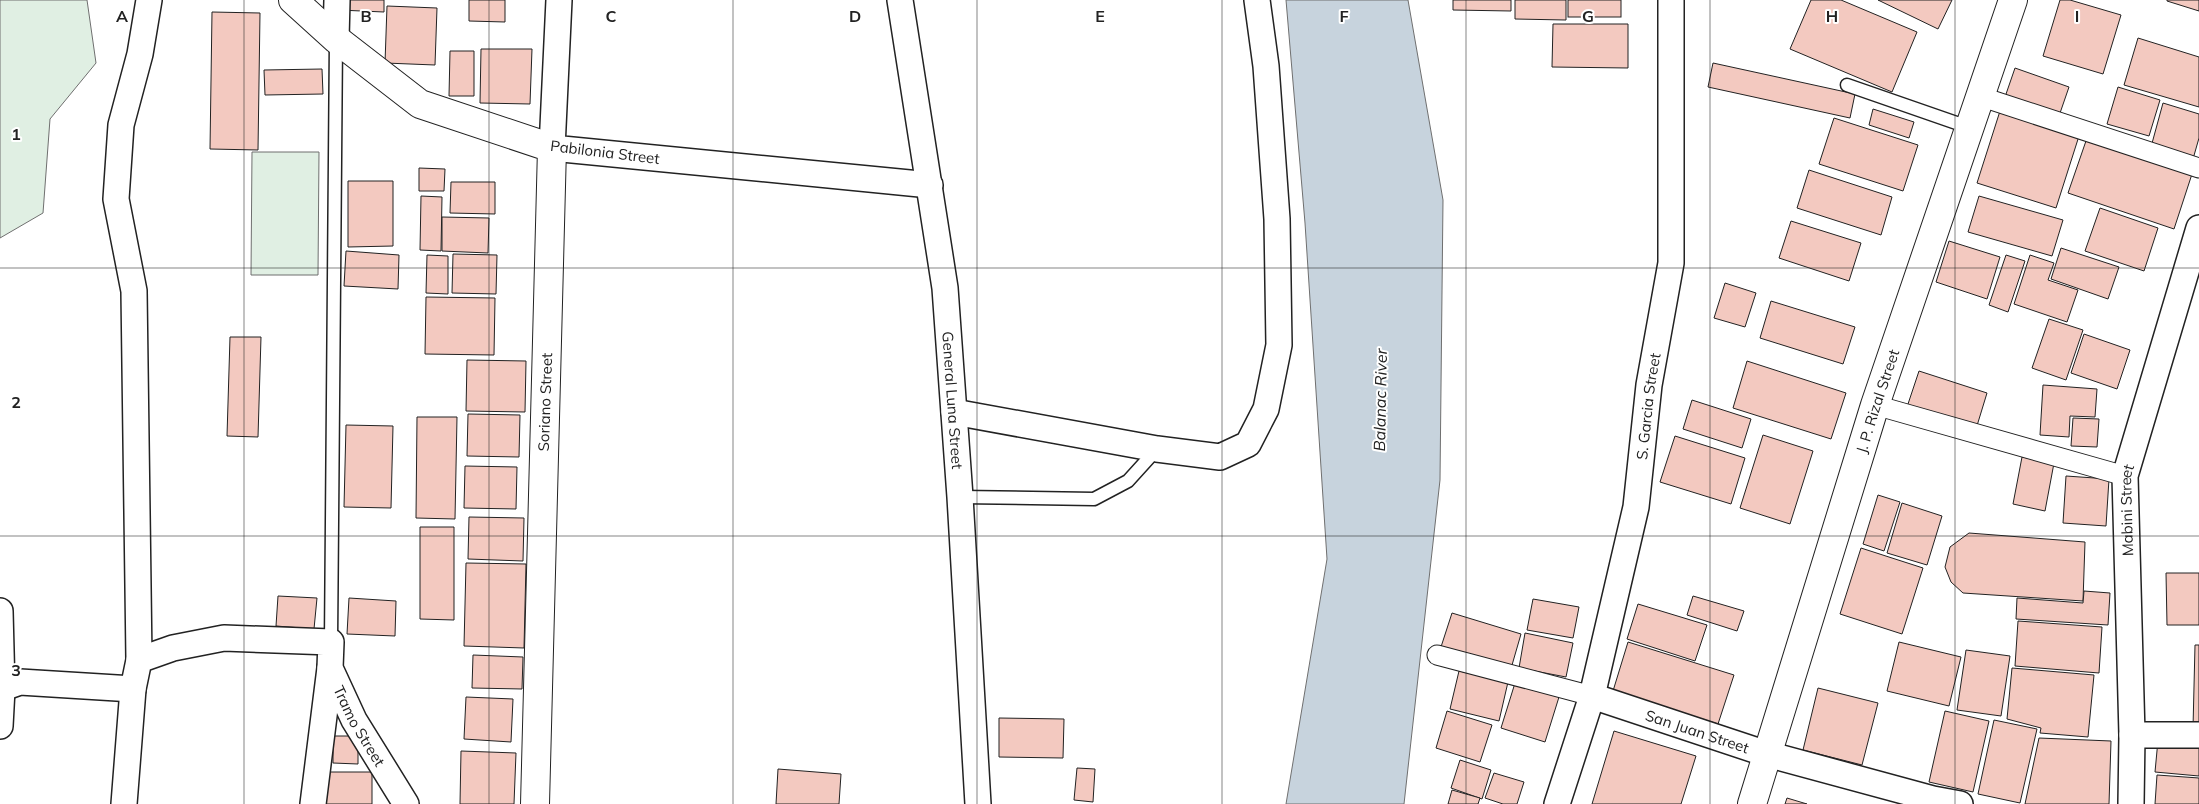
<svg xmlns="http://www.w3.org/2000/svg" width="2199" height="804" font-family="Mulish,sans-serif">
<style>
.green{fill:#e0efe3;stroke:#6f6f6f}
.water{fill:#c7d3dd;stroke:#6f6f6f}
.building{fill:#f3c9c0;stroke:#222}
.lines{fill:none;stroke-linecap:round;stroke-linejoin:round}
.service-casing{stroke:#222;stroke-width:15}
.pedestrian-casing{stroke:#222;stroke-width:21}
.minor-casing{stroke:#222;stroke-width:28}
.tertiary-casing{stroke:#222;stroke-width:30}
.primary-casing{stroke:#222;stroke-width:30}
.service{stroke:#fff;stroke-width:12}
.pedestrian{stroke:#fff;stroke-width:19}
.minor{stroke:#fff;stroke-width:25}
.tertiary{stroke:#fff;stroke-width:28}
.primary{stroke:#fff;stroke-width:28}
.grid{fill:none;stroke:#222;stroke-width:1;stroke-opacity:0.55}
.labels{text-anchor:middle;dominant-baseline:central;stroke-width:4;stroke-linejoin:round;paint-order:stroke}
.street-label{font-size:15px;fill:#222;stroke:#fff}
.water-label{font-size:16px;font-style:italic;fill:#222;stroke:#fff}
.grid-label{font-size:16px;text-anchor:middle;font-weight:bold;fill:#222;stroke:#fff;stroke-width:4;stroke-linejoin:round;paint-order:stroke}
</style>
<rect width="100%" height="100%" fill="#fff"/>
<g class="green">
<polygon points="0,0 87,0 96,63 50,119 43,213 0,238"/>
<polygon points="252,152 319,152 318,275 251,275"/>
</g>
<polygon class="water" points="1286,0 1408,0 1443,200 1440,480 1404,804 1286,804 1327,559 1305,223"/>
<g class="building">
<polygon points="339,0 384,0 384,12 339,10"/>
<polygon points="469,0 505,0 505,22 469,21"/>
<polygon points="1453,0 1511,0 1511,11 1453,10"/>
<polygon points="1515,0 1566,0 1566,20 1515,19"/>
<rect x="1568" y="0" width="53" height="17"/>
<polygon points="1811,0 1841,0 1917,32 1892,92 1790,49"/>
<polygon points="1878,0 1952,0 1938,29"/>
<polygon points="2060,0 2070,0 2121,15 2103,74 2043,56"/>
<polygon points="2167,0 2199,0 2199,11 2167,1"/>
<polygon points="387,6 437,8 435,65 385,63"/>
<polygon points="212,12 260,13 258,150 210,149"/>
<polygon points="1553,24 1628,24 1628,68 1552,67"/>
<polygon points="2138,38 2199,57 2199,107 2124,85"/>
<polygon points="481,49 532,49 530,104 480,103"/>
<polygon points="450,51 474,51 474,96 449,96"/>
<polygon points="1713,63 1855,94 1850,118 1708,87"/>
<polygon points="2015,68 2069,87 2059,116 2005,97"/>
<polygon points="322,69 323,94 265,95 264,70"/>
<polygon points="2118,87 2160,100 2149,136 2107,124"/>
<polygon points="2163,103 2199,114 2199,138 2193,159 2151,147"/>
<polygon points="1873,109 1914,122 1909,138 1869,125"/>
<polygon points="2000,111 2079,136 2056,208 1977,183"/>
<polygon points="1834,118 1918,145 1903,191 1819,164"/>
<polygon points="2087,138 2192,174 2174,229 2068,193"/>
<polygon points="419,168 445,169 444,191 419,191"/>
<polygon points="1809,170 1892,197 1881,235 1797,208"/>
<polygon points="348,181 393,181 393,246 348,247"/>
<polygon points="451,182 495,182 495,214 450,213"/>
<polygon points="421,196 442,197 441,251 420,250"/>
<polygon points="1979,196 2063,220 2052,256 1968,232"/>
<polygon points="2100,208 2158,228 2144,271 2085,251"/>
<polygon points="442,217 489,218 488,253 442,251"/>
<polygon points="1791,221 1861,243 1849,281 1779,258"/>
<polygon points="1949,241 2000,257 1987,299 1936,282"/>
<polygon points="2061,248 2119,267 2108,299 2051,279"/>
<polygon points="346,251 399,255 398,289 344,286"/>
<polygon points="453,254 497,255 496,294 452,293"/>
<polygon points="427,255 448,256 448,294 426,293"/>
<polygon points="2006,255 2025,261 2008,312 1989,305"/>
<polygon points="2030,255 2054,263 2048,280 2078,290 2067,322 2014,304"/>
<polygon points="1725,283 1756,293 1745,327 1714,318"/>
<polygon points="426,297 495,298 494,355 425,354"/>
<polygon points="1771,301 1855,327 1843,364 1760,338"/>
<polygon points="2049,319 2083,330 2066,380 2032,368"/>
<polygon points="2084,334 2130,350 2117,389 2071,373"/>
<polygon points="230,337 261,337 258,437 227,436"/>
<polygon points="467,360 526,361 525,412 466,411"/>
<polygon points="1747,361 1846,393 1831,439 1733,408"/>
<polygon points="1919,371 1987,393 1976,429 1907,407"/>
<polygon points="2043,385 2097,389 2095,417 2070,416 2069,437 2040,435"/>
<polygon points="1692,400 1751,419 1742,448 1683,429"/>
<polygon points="468,414 520,415 519,457 467,456"/>
<polygon points="417,417 457,417 455,519 416,518"/>
<polygon points="2073,418 2099,419 2097,447 2071,446"/>
<polygon points="346,425 393,426 391,508 344,507"/>
<polygon points="1763,435 1813,451 1790,524 1740,508"/>
<polygon points="1675,436 1745,458 1731,504 1660,482"/>
<polygon points="2022,457 2054,463 2045,511 2013,504"/>
<polygon points="465,466 517,467 516,509 464,508"/>
<polygon points="2066,476 2109,479 2106,526 2063,523"/>
<polygon points="1878,495 1900,502 1884,551 1863,544"/>
<polygon points="1902,503 1942,516 1927,565 1887,553"/>
<polygon points="469,517 524,518 523,561 468,559"/>
<polygon points="420,527 454,527 454,620 420,619"/>
<polygon points="1969,533 2085,542 2083,601 1963,593 1951,582 1945,567 1950,547"/>
<polygon points="1861,548 1923,568 1902,634 1840,614"/>
<polygon points="466,563 526,564 524,648 464,646"/>
<polygon points="2166,573 2199,573 2199,625 2167,625"/>
<polygon points="2084,591 2110,593 2108,625 2016,619 2017,598 2083,603"/>
<polygon points="278,596 317,598 314,629 276,626"/>
<polygon points="1693,596 1744,611 1737,631 1687,615"/>
<polygon points="349,598 396,601 395,636 347,634"/>
<polygon points="1533,599 1579,607 1573,638 1527,630"/>
<polygon points="1638,604 1707,625 1695,661 1627,639"/>
<polygon points="1452,613 1521,634 1510,672 1440,650"/>
<polygon points="2018,621 2102,627 2099,673 2015,666"/>
<polygon points="1525,633 1573,643 1566,677 1519,668"/>
<polygon points="1628,642 1734,675 1718,724 1613,691"/>
<polygon points="1899,642 1961,657 1949,706 1887,691"/>
<polygon points="2195,645 2199,645 2199,728 2193,728"/>
<polygon points="1966,650 2010,656 2001,716 1957,710"/>
<polygon points="473,655 523,657 522,689 472,688"/>
<polygon points="2012,668 2094,675 2088,737 2040,733 2041,728 2007,719"/>
<polygon points="1459,671 1508,682 1499,721 1450,709"/>
<polygon points="1515,683 1559,697 1545,742 1501,728"/>
<polygon points="1818,688 1878,703 1862,765 1803,750"/>
<polygon points="466,697 513,699 511,742 464,739"/>
<polygon points="1447,711 1492,725 1480,762 1436,748"/>
<polygon points="1945,711 1989,721 1973,792 1929,782"/>
<polygon points="999,718 1064,719 1063,758 999,757"/>
<polygon points="1994,720 2037,729 2020,803 1978,794"/>
<polygon points="1614,731 1696,756 1681,804 1592,804"/>
<polygon points="333,736 358,736 358,764 333,763"/>
<polygon points="2039,738 2111,741 2109,804 2025,804"/>
<polygon points="2158,740 2199,743 2199,776 2155,772"/>
<polygon points="461,751 516,753 514,804 460,804"/>
<polygon points="1460,760 1491,770 1482,799 1451,788"/>
<polygon points="1077,768 1095,769 1093,802 1074,800"/>
<polygon points="778,769 841,774 839,804 776,804"/>
<polygon points="327,772 372,772 372,804 326,804"/>
<polygon points="1494,773 1524,782 1517,804 1503,804 1485,798"/>
<polygon points="2157,775 2199,778 2199,804 2155,804"/>
<polygon points="1452,790 1480,798 1478,804 1448,804"/>
<polygon points="1787,798 1807,804 1785,804"/>
</g>
<g class="lines">
<defs>
<g id="service">
<polyline points="1847,85 1968,127"/>
<polyline points="960,497 1094,499 1128,481 1157,449"/>
<polyline points="331,642 336,39"/>
</g>
<g id="pedestrian">
<polyline points="1979,96 2199,168"/>
<polyline points="1875,405 2125,476"/>
<polyline points="1437,655 1592,696"/>
</g>
<g id="minor">
<polyline points="559,0 552,148 930,185"/>
<path id="s1" d="M 900,0 L 945,288 L 960,497 L 978,804"/>
<polyline points="336,39 337,0"/>
<polyline points="954,412 1157,449 1220,457 1248,444 1266,409 1279,345 1277,219 1266,66 1257,0"/>
<polyline points="0,611 2,689 0,726"/>
<polyline points="139,660 134,291 116,199 121,125 140,54 149,0"/>
<polyline points="0,689 20,682 133,689"/>
<path id="s2" d="M 1592,696 L 1767,754 L 1933,799 L 1960,804"/>
<polyline points="2132,735 2199,735"/>
<path id="s3" d="M 124,804 L 133,689 L 139,660 L 173,648 L 224,638 L 331,642 L 330,668 L 354,720 L 406,804"/>
<polyline points="313,804 330,668"/>
<path id="s4" d="M 1557,804 L 1592,696 L 1636,507 L 1649,385 L 1671,263 L 1671,0"/>
<path id="s5" d="M 2131,804 L 2132,735 L 2125,476 L 2199,228"/>
</g>
<polyline id="tertiary" points="293,0 336,39 420,104 552,148 535,804"/>
<g id="primary">
<path id="s6" d="M 1752,804 L 1875,405 L 2013,0"/>
</g>
</defs>
<use href="#service" class="service-casing"/>
<use href="#pedestrian" class="pedestrian-casing"/>
<use href="#minor" class="minor-casing"/>
<use href="#tertiary" class="tertiary-casing"/>
<use href="#primary" class="primary-casing"/>
<use href="#service" class="service"/>
<use href="#pedestrian" class="pedestrian"/>
<use href="#minor" class="minor"/>
<use href="#tertiary" class="tertiary"/>
<use href="#primary" class="primary"/>
</g>
<path class="grid" d="M 244,0 L 244,804M 489,0 L 489,804M 733,0 L 733,804M 977,0 L 977,804M 1222,0 L 1222,804M 1466,0 L 1466,804M 1710,0 L 1710,804M 1955,0 L 1955,804M 0,268 L 2199,268M 0,536 L 2199,536"/>
<g class="labels">
<g class="street-label">
<text transform="translate(605 152) rotate(7)">Pabilonia Street</text>
<text stroke="none"><textPath href="#s6" startOffset="422">J. P. Rizal Street</textPath></text>
<text stroke="none"><textPath href="#s1" startOffset="404">General Luna Street</textPath></text>
<text transform="translate(545 402) rotate(-88)">Soriano Street</text>
<text stroke="none"><textPath href="#s4" startOffset="409">S. Garcia Street</textPath></text>
<text stroke="none"><textPath href="#s5" startOffset="294">Mabini Street</textPath></text>
<text stroke="none"><textPath href="#s3" startOffset="431">Tramo Street</textPath></text>
<text stroke="none"><textPath href="#s2" startOffset="111">San Juan Street</textPath></text>
</g>
<g class="water-label">
<text transform="translate(1380 400) rotate(-89)">Balanac River</text>
</g>
</g>
<g class="grid-label">
<text x="122" y="22">A</text>
<text x="366" y="22">B</text>
<text x="611" y="22">C</text>
<text x="855" y="22">D</text>
<text x="1100" y="22">E</text>
<text x="1344" y="22">F</text>
<text x="1588" y="22">G</text>
<text x="1832" y="22">H</text>
<text x="2077" y="22">I</text>
<text x="16" y="140">1</text>
<text x="16" y="408">2</text>
<text x="16" y="676">3</text>
</g>
</svg>
